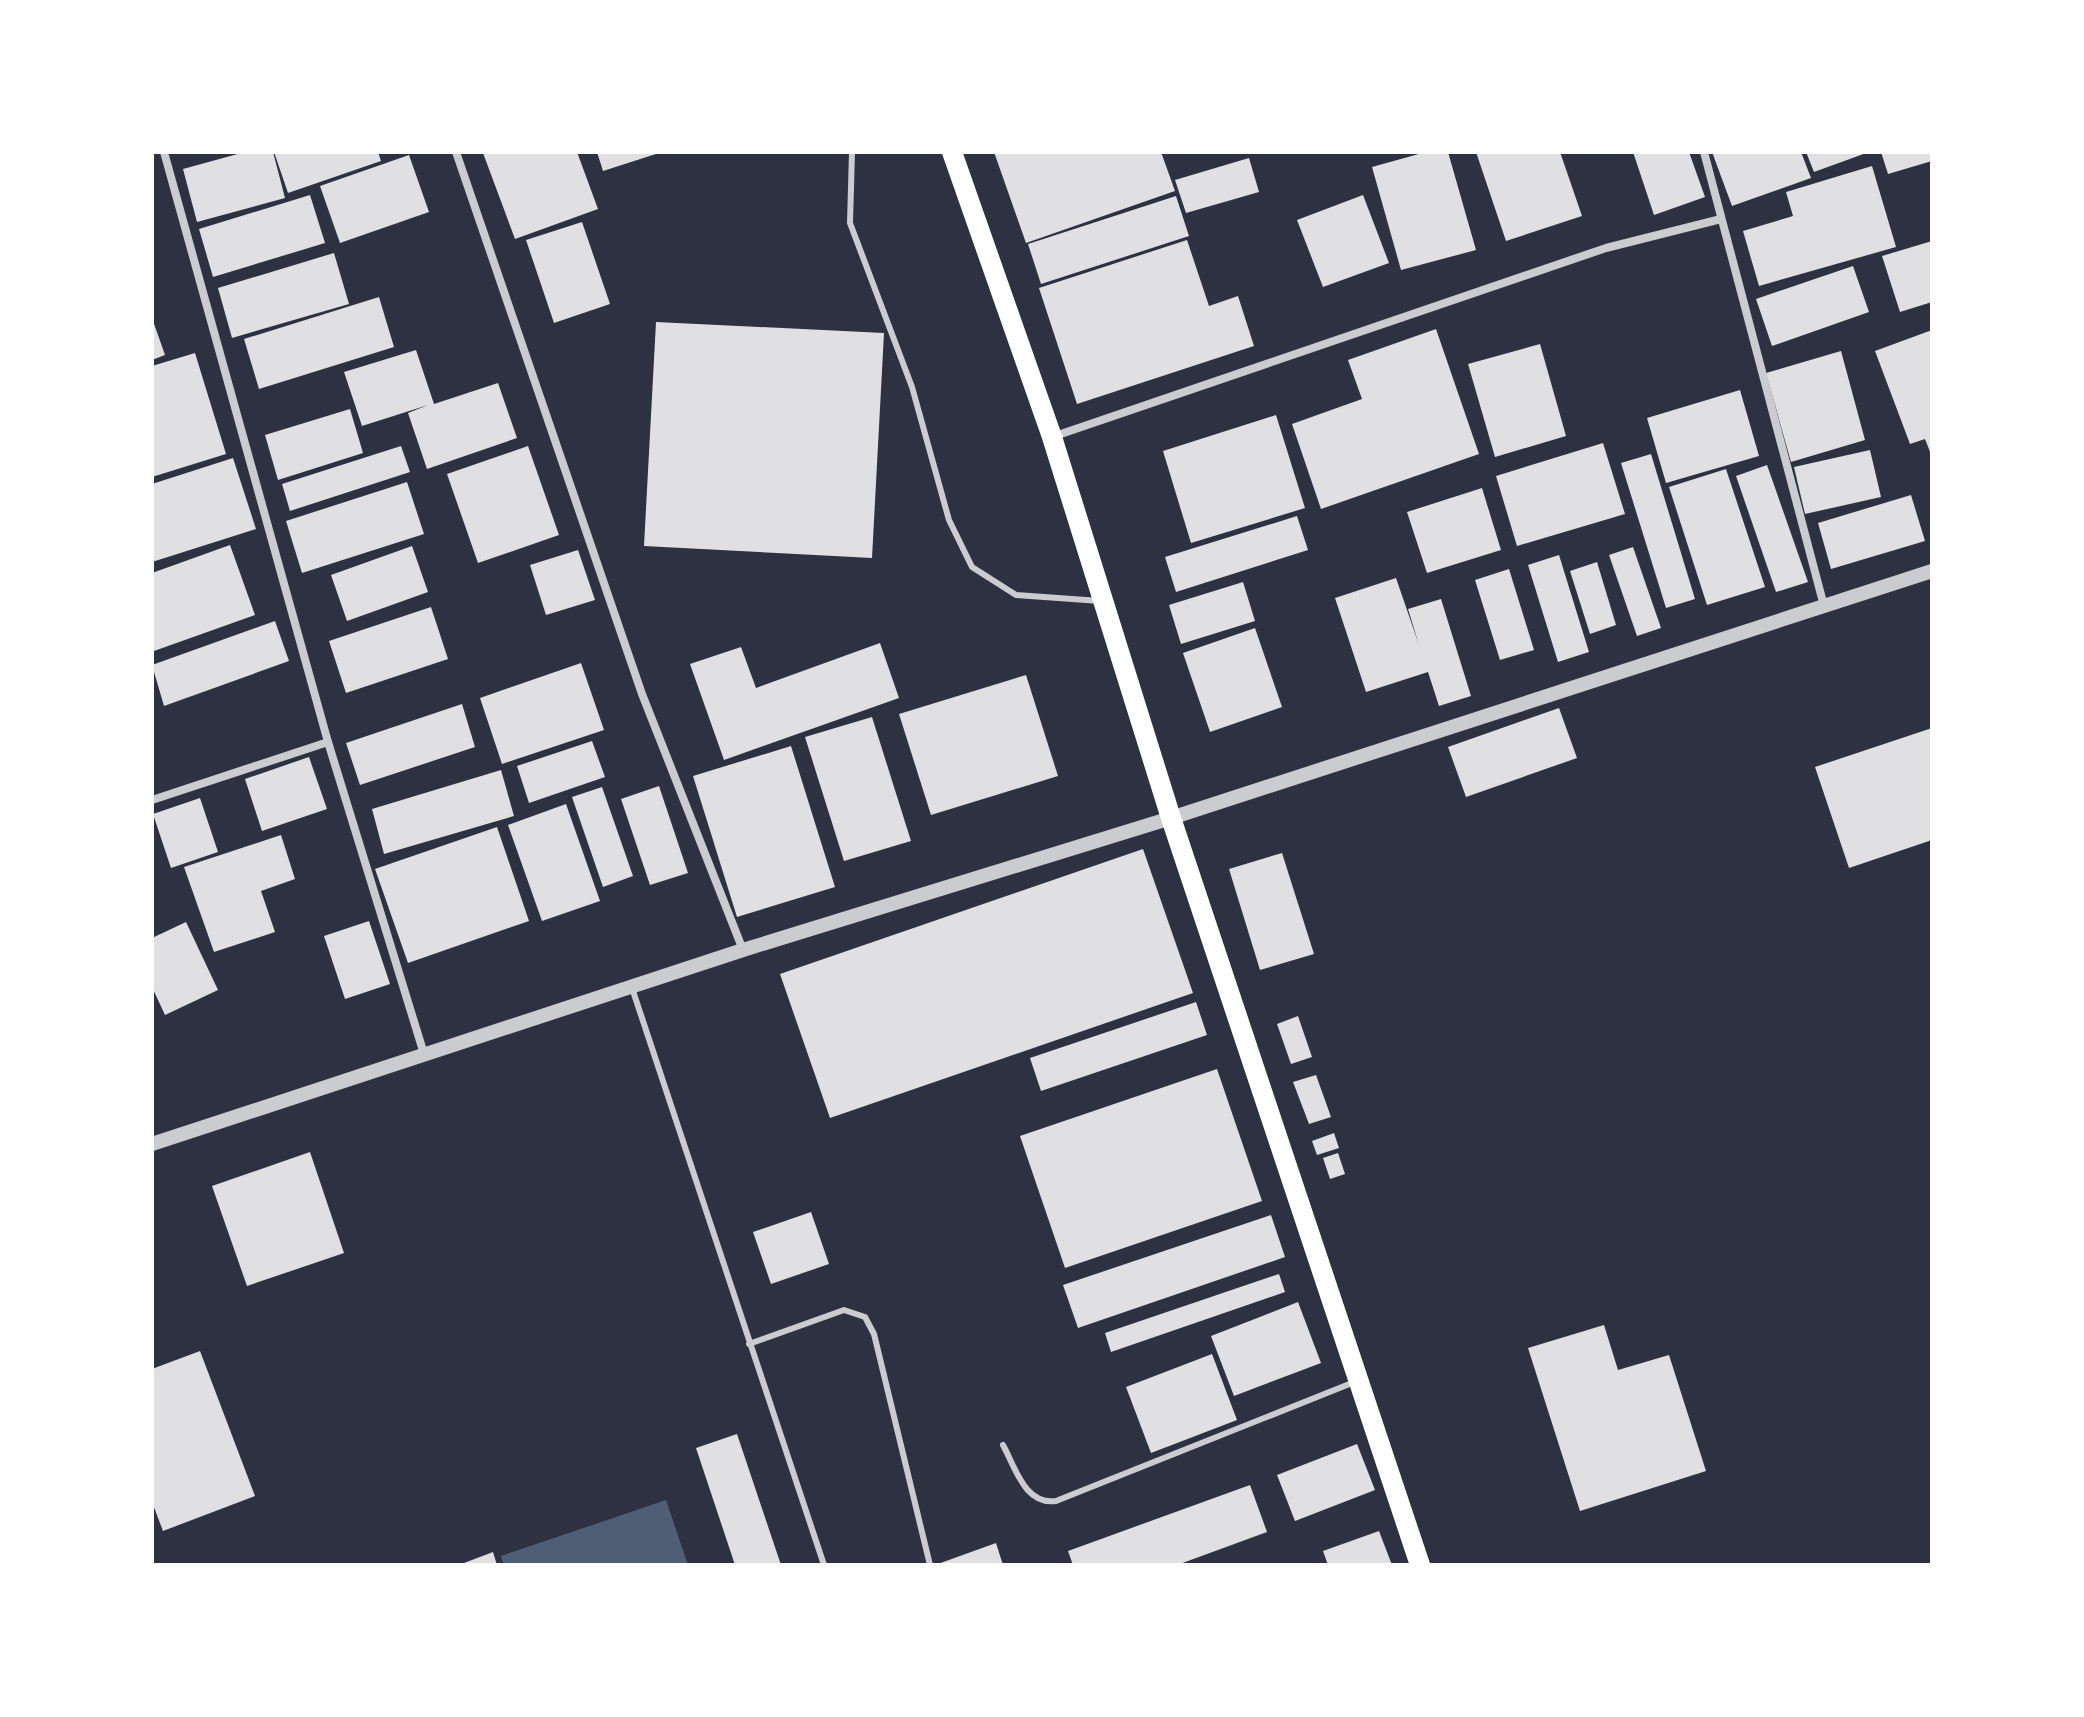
<svg xmlns="http://www.w3.org/2000/svg" width="2084" height="1717" font-family="'Fira Sans',sans-serif">
<style>
.water{fill:#4f5d75}
.building{fill:#e0e0e3}
.lines{fill:none;stroke-linecap:round;stroke-linejoin:round}
.service{stroke:#caccd0;stroke-width:6}
.minor{stroke:#caccd0;stroke-width:8}
.tertiary{stroke:#caccd0;stroke-width:14}
.primary{stroke:#fff;stroke-width:20}
</style>
<rect width="100%" height="100%" fill="#2d3142"/>
<polygon class="water" points="666,1500 688,1565 504,1565 501,1556"/>
<g class="building">
<polygon points="245,152 273,152 285,198 197,222 183,169"/>
<polygon points="274,152 378,152 381,161 288,193"/>
<polygon points="486,152 577,152 598,209 515,239 483,153"/>
<polygon points="597,152 659,152 659,153 603,171"/>
<polygon points="994,152 1161,152 1175,191 1026,243"/>
<polygon points="1426,152 1448,152 1476,250 1401,270 1372,167"/>
<polygon points="1476,152 1560,152 1582,216 1506,241"/>
<polygon points="1633,152 1689,152 1705,197 1654,215"/>
<polygon points="1712,152 1801,152 1811,178 1732,206"/>
<polygon points="1806,152 1869,152 1814,172"/>
<polygon points="1881,152 1932,152 1932,161 1888,174"/>
<polygon points="409,155 429,212 340,243 320,186"/>
<polygon points="1249,158 1259,192 1186,213 1175,180"/>
<polygon points="1872,166 1896,247 1759,286 1743,231 1793,216 1786,192"/>
<polygon points="310,195 325,243 213,277 199,229"/>
<polygon points="1363,195 1389,263 1323,287 1297,220"/>
<polygon points="1176,196 1189,236 1041,284 1028,244"/>
<polygon points="582,222 610,304 554,323 526,240"/>
<polygon points="1187,240 1209,306 1238,296 1254,346 1077,404 1039,288"/>
<polygon points="1932,241 1932,302 1900,312 1882,256"/>
<polygon points="334,253 349,304 232,338 218,288"/>
<polygon points="1853,266 1869,312 1772,346 1756,299"/>
<polygon points="379,297 394,347 259,389 244,339"/>
<polygon points="152,318 165,355 152,360"/>
<polygon points="656,322 884,333 872,558 644,546"/>
<polygon points="1436,329 1479,454 1321,509 1292,424 1362,399 1348,360"/>
<polygon points="1932,330 1932,457 1925,439 1910,444 1875,351"/>
<polygon points="1540,344 1566,436 1495,457 1468,364"/>
<polygon points="416,350 434,404 498,383 517,438 427,469 408,413 428,405 362,426 344,372"/>
<polygon points="1841,351 1865,440 1791,462 1766,373"/>
<polygon points="195,353 226,454 152,477 152,366"/>
<polygon points="1740,390 1759,456 1666,483 1647,418"/>
<polygon points="350,409 363,453 278,480 265,435"/>
<polygon points="1276,415 1305,508 1191,543 1163,451"/>
<polygon points="1603,443 1625,514 1517,546 1496,476"/>
<polygon points="401,446 410,472 290,511 282,484"/>
<polygon points="528,446 559,535 478,563 447,474"/>
<polygon points="1870,450 1881,497 1805,514 1794,467"/>
<polygon points="1651,454 1695,599 1666,608 1621,463"/>
<polygon points="233,458 256,529 152,562 152,484"/>
<polygon points="1767,465 1808,582 1776,592 1736,476"/>
<polygon points="1726,469 1765,587 1707,605 1669,487"/>
<polygon points="407,482 424,534 302,573 286,521"/>
<polygon points="1482,488 1501,550 1427,573 1407,512"/>
<polygon points="1911,495 1925,541 1831,569 1818,523"/>
<polygon points="1297,516 1308,550 1176,592 1165,557"/>
<polygon points="230,545 255,615 154,651 152,573"/>
<polygon points="412,546 428,592 347,621 331,575"/>
<polygon points="1633,547 1661,628 1637,636 1609,555"/>
<polygon points="578,550 595,600 546,615 530,565"/>
<polygon points="1559,555 1589,652 1558,662 1528,565"/>
<polygon points="1597,562 1616,625 1590,634 1570,571"/>
<polygon points="1509,569 1534,650 1500,660 1475,580"/>
<polygon points="1396,578 1419,645 1408,609 1441,599 1471,696 1439,706 1428,672 1366,692 1335,598"/>
<polygon points="1243,582 1255,621 1181,644 1169,605"/>
<polygon points="431,607 448,659 346,693 329,641"/>
<polygon points="275,621 289,661 164,706 152,665"/>
<polygon points="1255,628 1282,707 1210,732 1183,653"/>
<polygon points="880,643 899,698 724,760 690,664 741,647 756,688"/>
<polygon points="581,663 604,730 502,764 480,698"/>
<polygon points="1026,675 1058,776 931,815 899,714"/>
<polygon points="462,704 475,747 360,785 346,743"/>
<polygon points="1559,708 1577,758 1466,797 1448,747"/>
<polygon points="872,717 911,841 844,861 805,737"/>
<polygon points="1932,728 1932,840 1849,868 1815,767"/>
<polygon points="592,741 605,777 529,803 517,766"/>
<polygon points="791,746 835,887 737,917 693,776"/>
<polygon points="309,757 327,809 262,831 245,779"/>
<polygon points="501,770 514,816 384,854 372,809"/>
<polygon points="659,786 688,873 650,885 621,799"/>
<polygon points="602,787 633,876 603,887 572,797"/>
<polygon points="200,798 218,852 171,868 153,814"/>
<polygon points="566,804 600,901 542,921 508,825"/>
<polygon points="497,827 529,921 408,963 375,869"/>
<polygon points="281,835 295,879 261,891 275,932 214,952 184,867"/>
<polygon points="1143,849 1193,993 830,1118 780,974"/>
<polygon points="1282,853 1314,954 1260,970 1229,869"/>
<polygon points="369,921 390,984 345,999 324,936"/>
<polygon points="186,922 218,990 165,1015 152,987 152,938"/>
<polygon points="1196,1002 1207,1035 1041,1091 1030,1058"/>
<polygon points="1298,1016 1312,1057 1291,1064 1277,1024"/>
<polygon points="1217,1069 1262,1201 1065,1268 1020,1136"/>
<polygon points="1316,1075 1331,1117 1309,1124 1293,1082"/>
<polygon points="1334,1133 1339,1148 1317,1155 1312,1141"/>
<polygon points="310,1152 344,1253 247,1286 212,1186"/>
<polygon points="1338,1153 1345,1174 1330,1179 1323,1158"/>
<polygon points="811,1212 829,1264 771,1284 753,1232"/>
<polygon points="1271,1215 1285,1257 1078,1328 1063,1285"/>
<polygon points="1279,1274 1285,1292 1111,1352 1105,1333"/>
<polygon points="1298,1302 1321,1363 1234,1396 1211,1336"/>
<polygon points="1604,1325 1618,1370 1669,1355 1706,1471 1580,1511 1528,1348"/>
<polygon points="200,1351 255,1496 163,1531 152,1502 152,1369"/>
<polygon points="1212,1354 1237,1420 1151,1453 1126,1387"/>
<polygon points="737,1434 781,1565 735,1565 696,1448"/>
<polygon points="1357,1444 1375,1490 1295,1521 1277,1475"/>
<polygon points="1250,1485 1267,1532 1177,1565 1073,1565 1068,1551"/>
<polygon points="1379,1531 1392,1565 1328,1565 1323,1551"/>
<polygon points="996,1543 1003,1565 935,1565"/>
<polygon points="493,1552 497,1565 465,1565 464,1563"/>
</g>
<g class="lines">
<g class="service">
<polyline points="852,152 850,223 912,387 949,520 972,567 1016,595 1100,601"/>
<polyline points="632,988 824,1565"/>
<polyline points="749,1344 844,1310 865,1317 874,1334 930,1565"/>
<path d="M 1003,1445 C 1016,1469 1025,1505 1056,1501 L 1357,1381"/>
</g>
<g class="minor">
<polyline points="164,152 328,742 424,1054"/>
<polyline points="456,152 642,694 743,950"/>
<polyline points="1704,152 1824,606"/>
<polyline points="1052,437 1606,248 1721,219"/>
<polyline points="152,800 328,742"/>
</g>
<polyline class="tertiary" points="152,1144 743,950 1171,818 1932,571"/>
<polyline class="primary" points="952,152 1052,437 1171,818 1420,1565"/>
</g>
<rect width="2084" height="1717" fill="none" stroke="#ffffff" stroke-width="308"/>
</svg>
